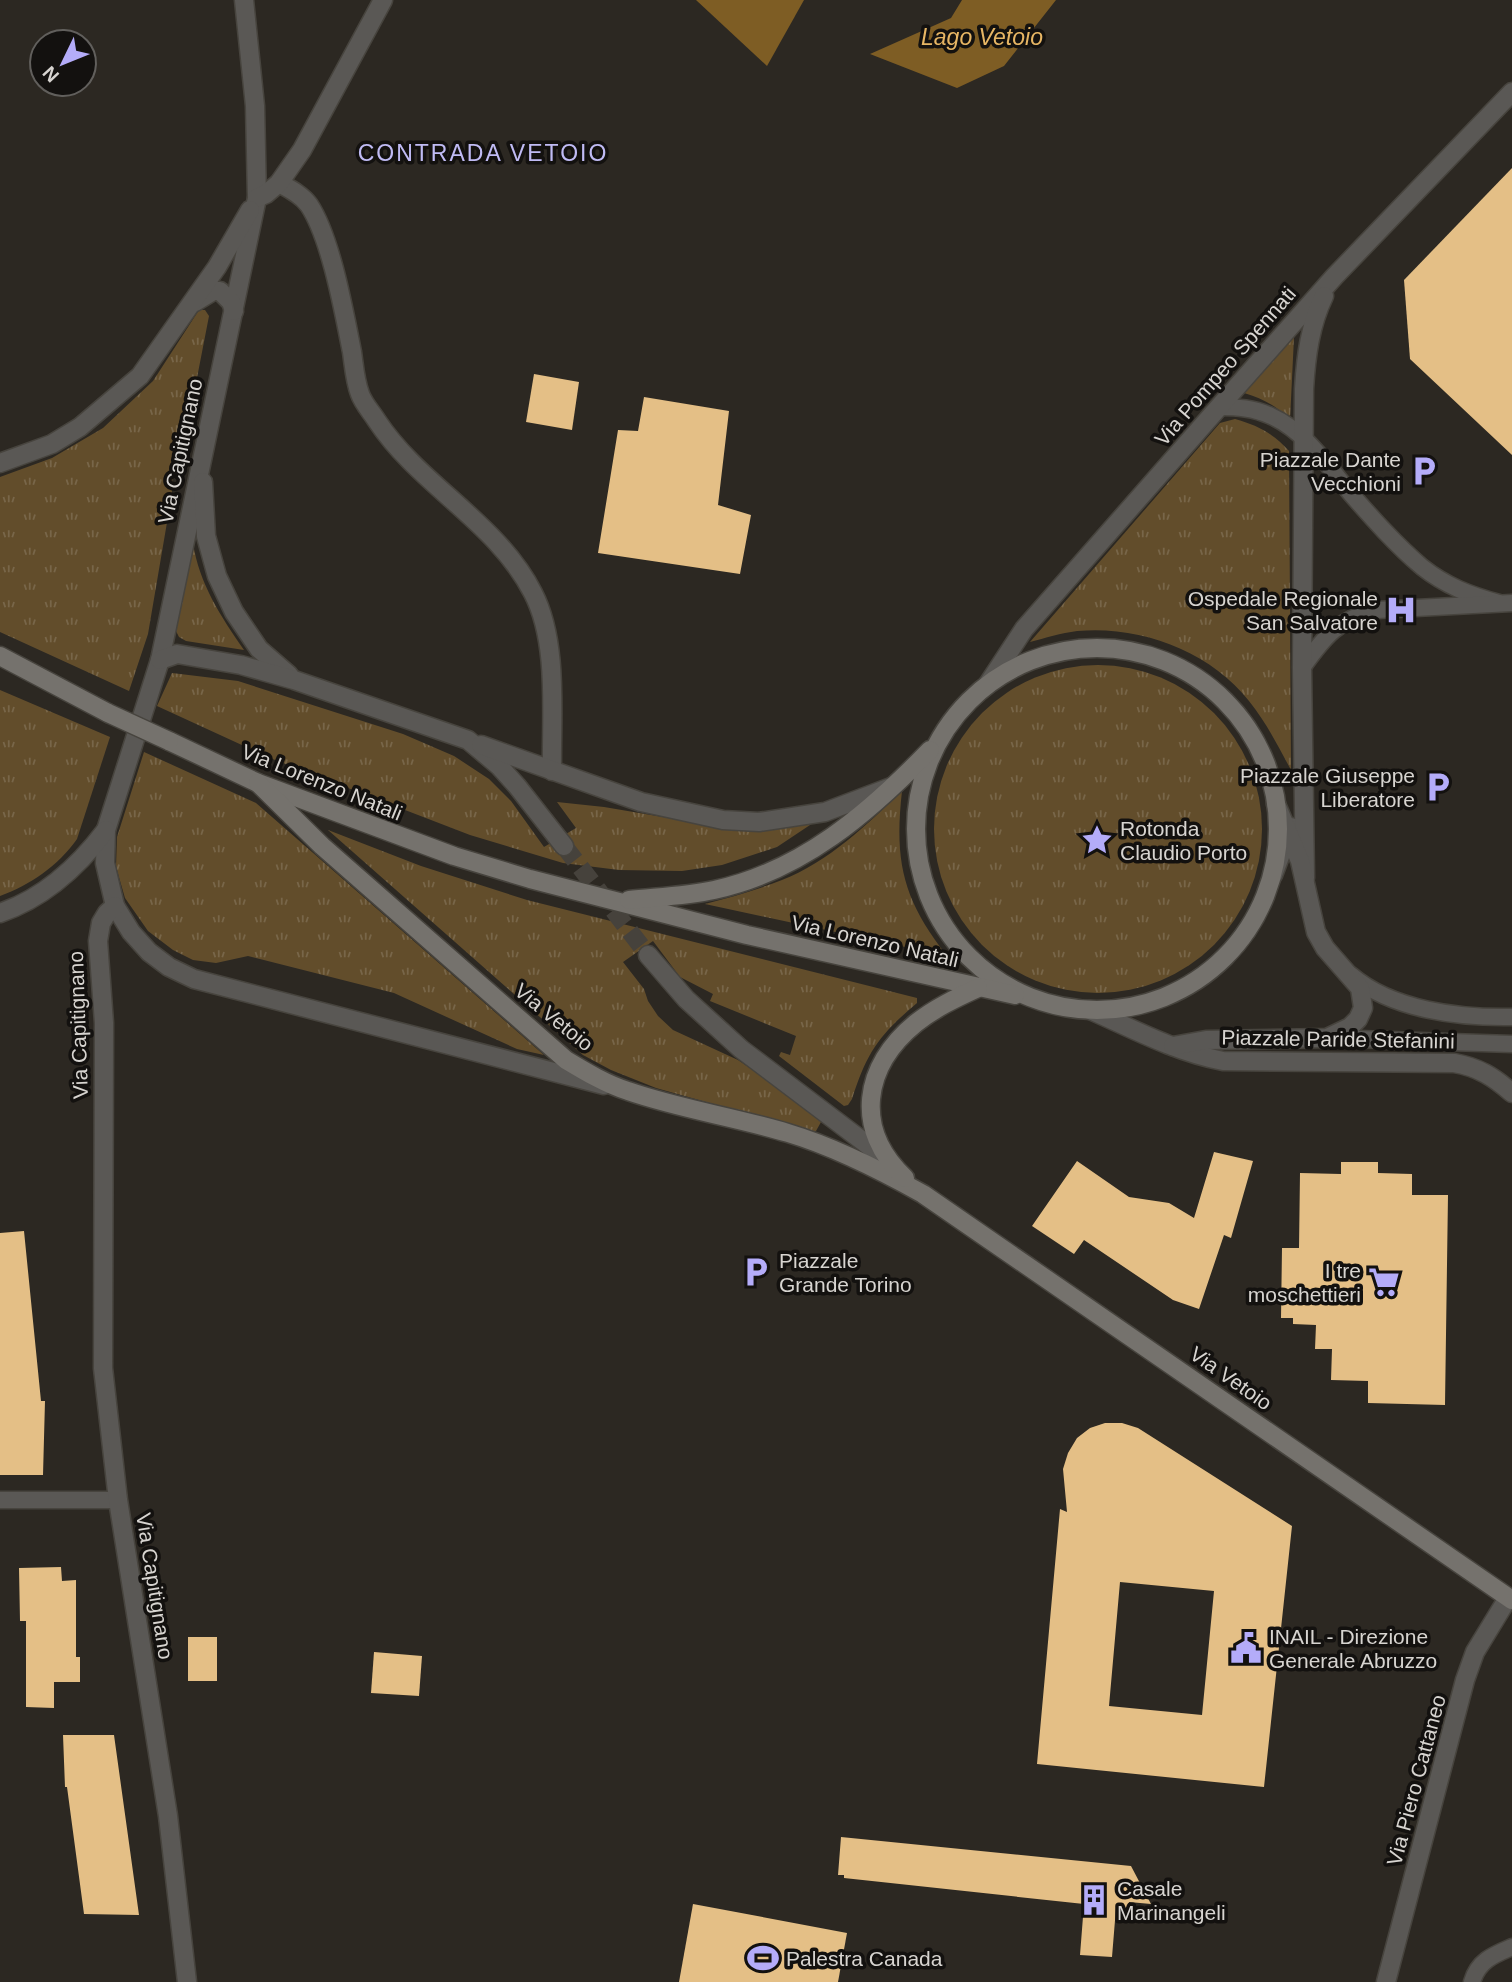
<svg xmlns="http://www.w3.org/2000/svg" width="1512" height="1982" font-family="Helvetica,sans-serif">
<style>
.grass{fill:url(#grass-tufts)}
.water{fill:#7e5d24}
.building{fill:#e4bf86;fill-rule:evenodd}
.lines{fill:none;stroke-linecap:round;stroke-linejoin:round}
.street-tunnel{stroke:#46423c;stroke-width:18;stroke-dasharray:18 9;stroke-linecap:butt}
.lane-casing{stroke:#47443e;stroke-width:19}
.street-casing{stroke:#47443e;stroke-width:21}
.secondary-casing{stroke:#47443e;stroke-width:21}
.lane{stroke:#5a5855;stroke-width:16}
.street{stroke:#5a5855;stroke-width:18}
.secondary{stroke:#75726d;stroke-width:18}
.secondary-bridge-casing{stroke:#47443e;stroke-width:21;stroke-linecap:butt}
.secondary-bridge{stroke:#75726d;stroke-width:18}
.labels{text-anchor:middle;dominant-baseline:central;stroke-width:7;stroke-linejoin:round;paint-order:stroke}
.street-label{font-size:21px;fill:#d7d4d0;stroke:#13110f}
.poi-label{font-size:21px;fill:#d7d4d0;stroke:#13110f;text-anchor:start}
.water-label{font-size:23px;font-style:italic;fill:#e7b664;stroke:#13110f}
.neighbourhood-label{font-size:23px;letter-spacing:2px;fill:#c0bbf4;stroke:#13110f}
</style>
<defs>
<pattern id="grass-tufts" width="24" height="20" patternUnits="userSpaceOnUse" patternTransform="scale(1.75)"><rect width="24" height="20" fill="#624d2b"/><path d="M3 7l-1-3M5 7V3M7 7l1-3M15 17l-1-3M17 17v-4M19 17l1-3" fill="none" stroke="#786649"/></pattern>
</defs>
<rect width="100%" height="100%" fill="#2c2822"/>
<g class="grass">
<polygon points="199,310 205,310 209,316 196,383 173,443 172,493 148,634 129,691 0,632 0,477 52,458 103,428 153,381"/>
<path d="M 1294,337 L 1290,420 C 1276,405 1263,399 1244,393 Z"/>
<path d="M 1235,419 C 1257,425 1274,434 1289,451 L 1291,770 C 1278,746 1266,722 1249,701 C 1210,651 1140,625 1077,631 C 1061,633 1045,638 1030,642 L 1220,423 Z"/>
<path d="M 188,542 L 193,543 C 199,583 221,617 244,650 L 186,641 L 179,637 L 176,631 Z"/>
<circle cx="1098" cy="829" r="164"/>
<polygon points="172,673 238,681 403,734 454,756 489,779 511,801 544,847 576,828 557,802 604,807 722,827 764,830 816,821 777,847 722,865 682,871 619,870 563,863 470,835 270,758 157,706"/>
<path d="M 0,690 L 110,737 L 77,839 C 58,866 30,885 0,896 Z"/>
<polygon points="144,752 256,803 544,1055 517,1049 394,993 248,956 216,963 193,960 173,950 148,931 125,898 116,867 117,837"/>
<path d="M 902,791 C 894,862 903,900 947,956 L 705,904 C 731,897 757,890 782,880 C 828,862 867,825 902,791 Z"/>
<path d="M 328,830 L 421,866 L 527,900 L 917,998 L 917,1003 C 879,1035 867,1052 852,1099 L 848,1105 L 844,1106 L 779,1056 L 781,1052 L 790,1055 L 796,1036 L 710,1001 L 713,994 L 680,977 L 653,941 L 623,962 L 644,989 L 648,1001 L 658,1016 L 673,1030 L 738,1060 L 817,1114 L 821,1122 L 816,1131 L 809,1131 L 656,1088 L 611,1070 L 583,1055 Z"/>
</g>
<g class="water">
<polygon points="696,0 804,0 767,66"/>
<polygon points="962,0 1056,0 1004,66 957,88 870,54 951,18"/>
</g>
<g class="building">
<polygon points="1512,168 1512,455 1410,359 1404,280"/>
<polygon points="534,374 579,382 572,430 526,422"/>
<polygon points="644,397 729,411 718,505 751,515 740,574 598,553 618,430 638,431"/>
<polygon points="1214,1152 1253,1161 1231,1238 1224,1235 1199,1309 1173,1300 1084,1240 1074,1254 1032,1226 1077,1161 1129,1197 1169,1203 1194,1218"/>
<polygon points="1341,1162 1378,1162 1378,1173 1412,1174 1412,1195 1448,1195 1445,1405 1368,1403 1368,1381 1331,1380 1332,1349 1315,1349 1316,1325 1293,1324 1293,1318 1281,1318 1282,1248 1299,1248 1300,1173 1341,1174"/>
<polygon points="24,1231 41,1401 45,1401 43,1475 0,1475 0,1233"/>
<path d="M 1105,1423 L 1122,1423 L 1138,1428 L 1292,1526 L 1264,1787 L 1037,1764 L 1060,1509 L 1067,1512 L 1063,1469 L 1068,1453 L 1077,1438 L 1090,1428 ZM 1120,1582 L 1214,1591 L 1202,1715 L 1109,1706 Z"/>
<polygon points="61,1567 62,1581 76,1580 76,1657 80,1657 80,1682 54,1682 54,1708 26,1707 26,1621 20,1621 19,1568"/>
<rect x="188" y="1637" width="29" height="44"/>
<polygon points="374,1652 422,1656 419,1696 371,1693"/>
<polygon points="63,1735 114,1735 139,1915 84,1914 67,1787 65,1787"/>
<polygon points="841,1837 1131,1866 1151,1904 1129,1902 1128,1909 1116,1908 1112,1957 1080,1955 1084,1904 844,1878 844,1875 838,1875"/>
<polygon points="693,1904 847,1933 838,1982 679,1982"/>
</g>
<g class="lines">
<polyline class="street-tunnel" points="564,846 648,955"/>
<defs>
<g id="lane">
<path d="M 1219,407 C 1237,407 1254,408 1271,416 C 1305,431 1328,466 1351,494 C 1373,519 1396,545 1422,567 C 1446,586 1470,595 1499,603"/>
<path d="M 1302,668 C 1324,637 1338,619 1377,610 L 1512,603"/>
<path d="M 1351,975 C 1392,1010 1459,1018 1512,1017"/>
<polyline points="1327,1038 1512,1044"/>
<polyline points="0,1500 118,1500"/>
<path d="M 1472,1982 C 1478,1961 1493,1955 1512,1947"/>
</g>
<g id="street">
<polyline points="244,0 255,106 257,198 160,660 106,830 105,863 115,906 131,932 149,952 169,967 194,979 604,1085"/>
<path d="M 279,183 C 290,189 302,195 309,205 C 331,238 344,312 352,352 C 354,366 355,381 360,394 C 363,403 372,413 377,421 C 420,486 497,522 533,593 C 559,643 551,716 552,771"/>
<polyline points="257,198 266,194 279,183 302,150 383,0"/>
<polyline points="195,302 213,291 220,291 231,302 234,311"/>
<polyline points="0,463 52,444 80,427 140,376 217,267 250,210"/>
<polyline points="203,482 206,536 217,576 234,612 259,649 289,675"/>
<polyline points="160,660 177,654 241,665 294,680 468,740 499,766 517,786 564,846"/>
<polyline points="988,684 1024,629 1219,407 1334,277 1512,92"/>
<polyline points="481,745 641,802 723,820 759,822 825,812 891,787"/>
<polyline points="1273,875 1291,827"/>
<path d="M 1305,878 L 1302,668 L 1304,389 C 1306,356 1310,325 1324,296"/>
<polyline points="115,906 107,913 101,923 98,941 104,1023 103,1368 118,1500 168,1816 187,1982"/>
<path d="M 0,913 C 44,898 78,867 106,830"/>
<polyline points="648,955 686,999 741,1049 889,1161"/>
<path d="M 1090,1010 C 1133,1029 1176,1052 1223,1061 L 1454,1063 C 1478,1067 1494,1077 1512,1093"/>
<polyline points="1173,1046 1206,1040 1327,1038 1350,1027 1358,1019 1363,1008 1360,988 1325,948 1316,932 1300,861 1276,804"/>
<polyline points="1386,1982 1465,1680 1475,1652 1508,1598"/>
</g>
<g id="secondary">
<circle cx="1097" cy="829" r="181"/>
<polyline points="0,656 108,713"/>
<polyline points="169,741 258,783 454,856 530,879 747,935 1015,995"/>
<path d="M 258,783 L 322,846 L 566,1060 C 586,1072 606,1084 628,1091 C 680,1109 735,1117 788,1133 C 835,1147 880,1170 923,1194 L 1512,1600"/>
<path d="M 629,900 C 657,897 686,896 714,890 C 802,871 869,813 930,750"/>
<path d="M 905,1178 C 853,1129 863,1066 916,1023 C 935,1008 956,998 978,988"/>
</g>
</defs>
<use href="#lane" class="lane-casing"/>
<use href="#street" class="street-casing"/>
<use href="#secondary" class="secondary-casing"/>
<use href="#lane" class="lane"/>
<use href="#street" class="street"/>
<use href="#secondary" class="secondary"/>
<defs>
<polyline id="secondary-bridge" points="108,713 169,741"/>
</defs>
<use href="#secondary-bridge" class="secondary-bridge-casing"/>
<use href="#secondary-bridge" class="secondary-bridge"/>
</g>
<defs>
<symbol id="parking-bare" viewBox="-9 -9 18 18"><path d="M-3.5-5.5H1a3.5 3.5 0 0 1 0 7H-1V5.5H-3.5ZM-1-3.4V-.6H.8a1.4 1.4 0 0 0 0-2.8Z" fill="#b4acf9" stroke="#13110f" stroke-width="2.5" paint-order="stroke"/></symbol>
<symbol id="hospital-bare" viewBox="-9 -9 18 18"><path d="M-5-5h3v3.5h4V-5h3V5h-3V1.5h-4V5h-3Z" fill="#b4acf9" stroke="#13110f" stroke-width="2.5" paint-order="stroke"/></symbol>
<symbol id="sight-bare" viewBox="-9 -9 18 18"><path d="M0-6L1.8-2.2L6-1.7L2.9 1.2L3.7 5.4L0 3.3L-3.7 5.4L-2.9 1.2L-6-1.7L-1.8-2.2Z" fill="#b4acf9" stroke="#13110f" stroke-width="2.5" paint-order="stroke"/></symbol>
<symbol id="supermarket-bare" viewBox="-9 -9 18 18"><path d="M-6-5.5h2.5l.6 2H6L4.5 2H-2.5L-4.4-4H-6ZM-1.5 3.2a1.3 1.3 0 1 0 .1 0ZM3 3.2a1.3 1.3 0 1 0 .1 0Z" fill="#b4acf9" stroke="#13110f" stroke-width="2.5" paint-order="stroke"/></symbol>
<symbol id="civic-bare" viewBox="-9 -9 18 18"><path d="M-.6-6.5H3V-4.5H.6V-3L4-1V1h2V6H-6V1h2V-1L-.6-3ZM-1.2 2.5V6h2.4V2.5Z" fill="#b4acf9" stroke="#13110f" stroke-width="2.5" paint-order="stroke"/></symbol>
<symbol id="building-bare" viewBox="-9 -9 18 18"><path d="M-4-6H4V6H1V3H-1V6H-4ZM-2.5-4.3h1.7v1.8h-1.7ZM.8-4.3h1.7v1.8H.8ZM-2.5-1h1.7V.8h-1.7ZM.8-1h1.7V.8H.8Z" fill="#b4acf9" stroke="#13110f" stroke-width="2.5" paint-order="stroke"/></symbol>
<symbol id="stadium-bare" viewBox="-9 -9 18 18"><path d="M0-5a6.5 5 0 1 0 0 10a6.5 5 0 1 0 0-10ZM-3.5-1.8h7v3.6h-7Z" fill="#b4acf9" stroke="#13110f" stroke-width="2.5" paint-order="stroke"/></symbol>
</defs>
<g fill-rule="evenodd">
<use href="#parking-bare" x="1402" y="449" width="44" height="44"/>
<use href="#hospital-bare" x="1379" y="588" width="44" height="44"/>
<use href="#parking-bare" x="1416" y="765" width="44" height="44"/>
<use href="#sight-bare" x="1075" y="818" width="44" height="44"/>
<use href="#parking-bare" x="734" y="1250" width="44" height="44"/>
<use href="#supermarket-bare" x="1362" y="1260" width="44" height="44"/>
<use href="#civic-bare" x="1224" y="1626" width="44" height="44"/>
<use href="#building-bare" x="1072" y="1878" width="44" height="44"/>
<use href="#stadium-bare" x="741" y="1936" width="44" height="44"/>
</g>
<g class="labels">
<g class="street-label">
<text transform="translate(1225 366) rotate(-49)">Via Pompeo Spennati</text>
<text transform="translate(180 451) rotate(-78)">Via Capitignano</text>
<text transform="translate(322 782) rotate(22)">Via Lorenzo Natali</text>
<text transform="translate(875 941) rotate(13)">Via Lorenzo Natali</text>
<text transform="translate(554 1017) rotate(39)">Via Vetoio</text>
<text transform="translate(78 1025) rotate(-92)">Via Capitignano</text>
<text transform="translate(1338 1039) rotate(1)">Piazzale Paride Stefanini</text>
<text transform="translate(1231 1378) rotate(35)">Via Vetoio</text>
<text transform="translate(155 1586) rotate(81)">Via Capitignano</text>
<text transform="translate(1416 1780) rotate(-75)">Via Piero Cattaneo</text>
</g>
<g class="poi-label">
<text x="1401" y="459" text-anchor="end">Piazzale Dante<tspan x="1401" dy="24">Vecchioni</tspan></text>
<text x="1378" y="598" text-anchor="end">Ospedale Regionale<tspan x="1378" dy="24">San Salvatore</tspan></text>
<text x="1415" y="775" text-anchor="end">Piazzale Giuseppe<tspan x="1415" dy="24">Liberatore</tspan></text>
<text x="1120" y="828">Rotonda<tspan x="1120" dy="24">Claudio Porto</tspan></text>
<text x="779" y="1260">Piazzale<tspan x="779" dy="24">Grande Torino</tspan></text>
<text x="1361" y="1270" text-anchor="end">I tre<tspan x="1361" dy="24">moschettieri</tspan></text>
<text x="1269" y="1636">INAIL - Direzione<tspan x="1269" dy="24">Generale Abruzzo</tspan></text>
<text x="1117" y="1888">Casale<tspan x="1117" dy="24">Marinangeli</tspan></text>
<text x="786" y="1958">Palestra Canada</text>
</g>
<g class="water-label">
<text x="982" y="37">Lago Vetoio</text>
</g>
<g class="neighbourhood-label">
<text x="483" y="153">CONTRADA VETOIO</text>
</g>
</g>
<g transform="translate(63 63) rotate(227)"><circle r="33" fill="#13110f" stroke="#615f5c" stroke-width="2"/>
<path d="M0-5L12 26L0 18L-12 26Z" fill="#b4acf9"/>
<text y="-10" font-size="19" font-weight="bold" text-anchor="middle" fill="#d7d4d0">N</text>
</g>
</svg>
